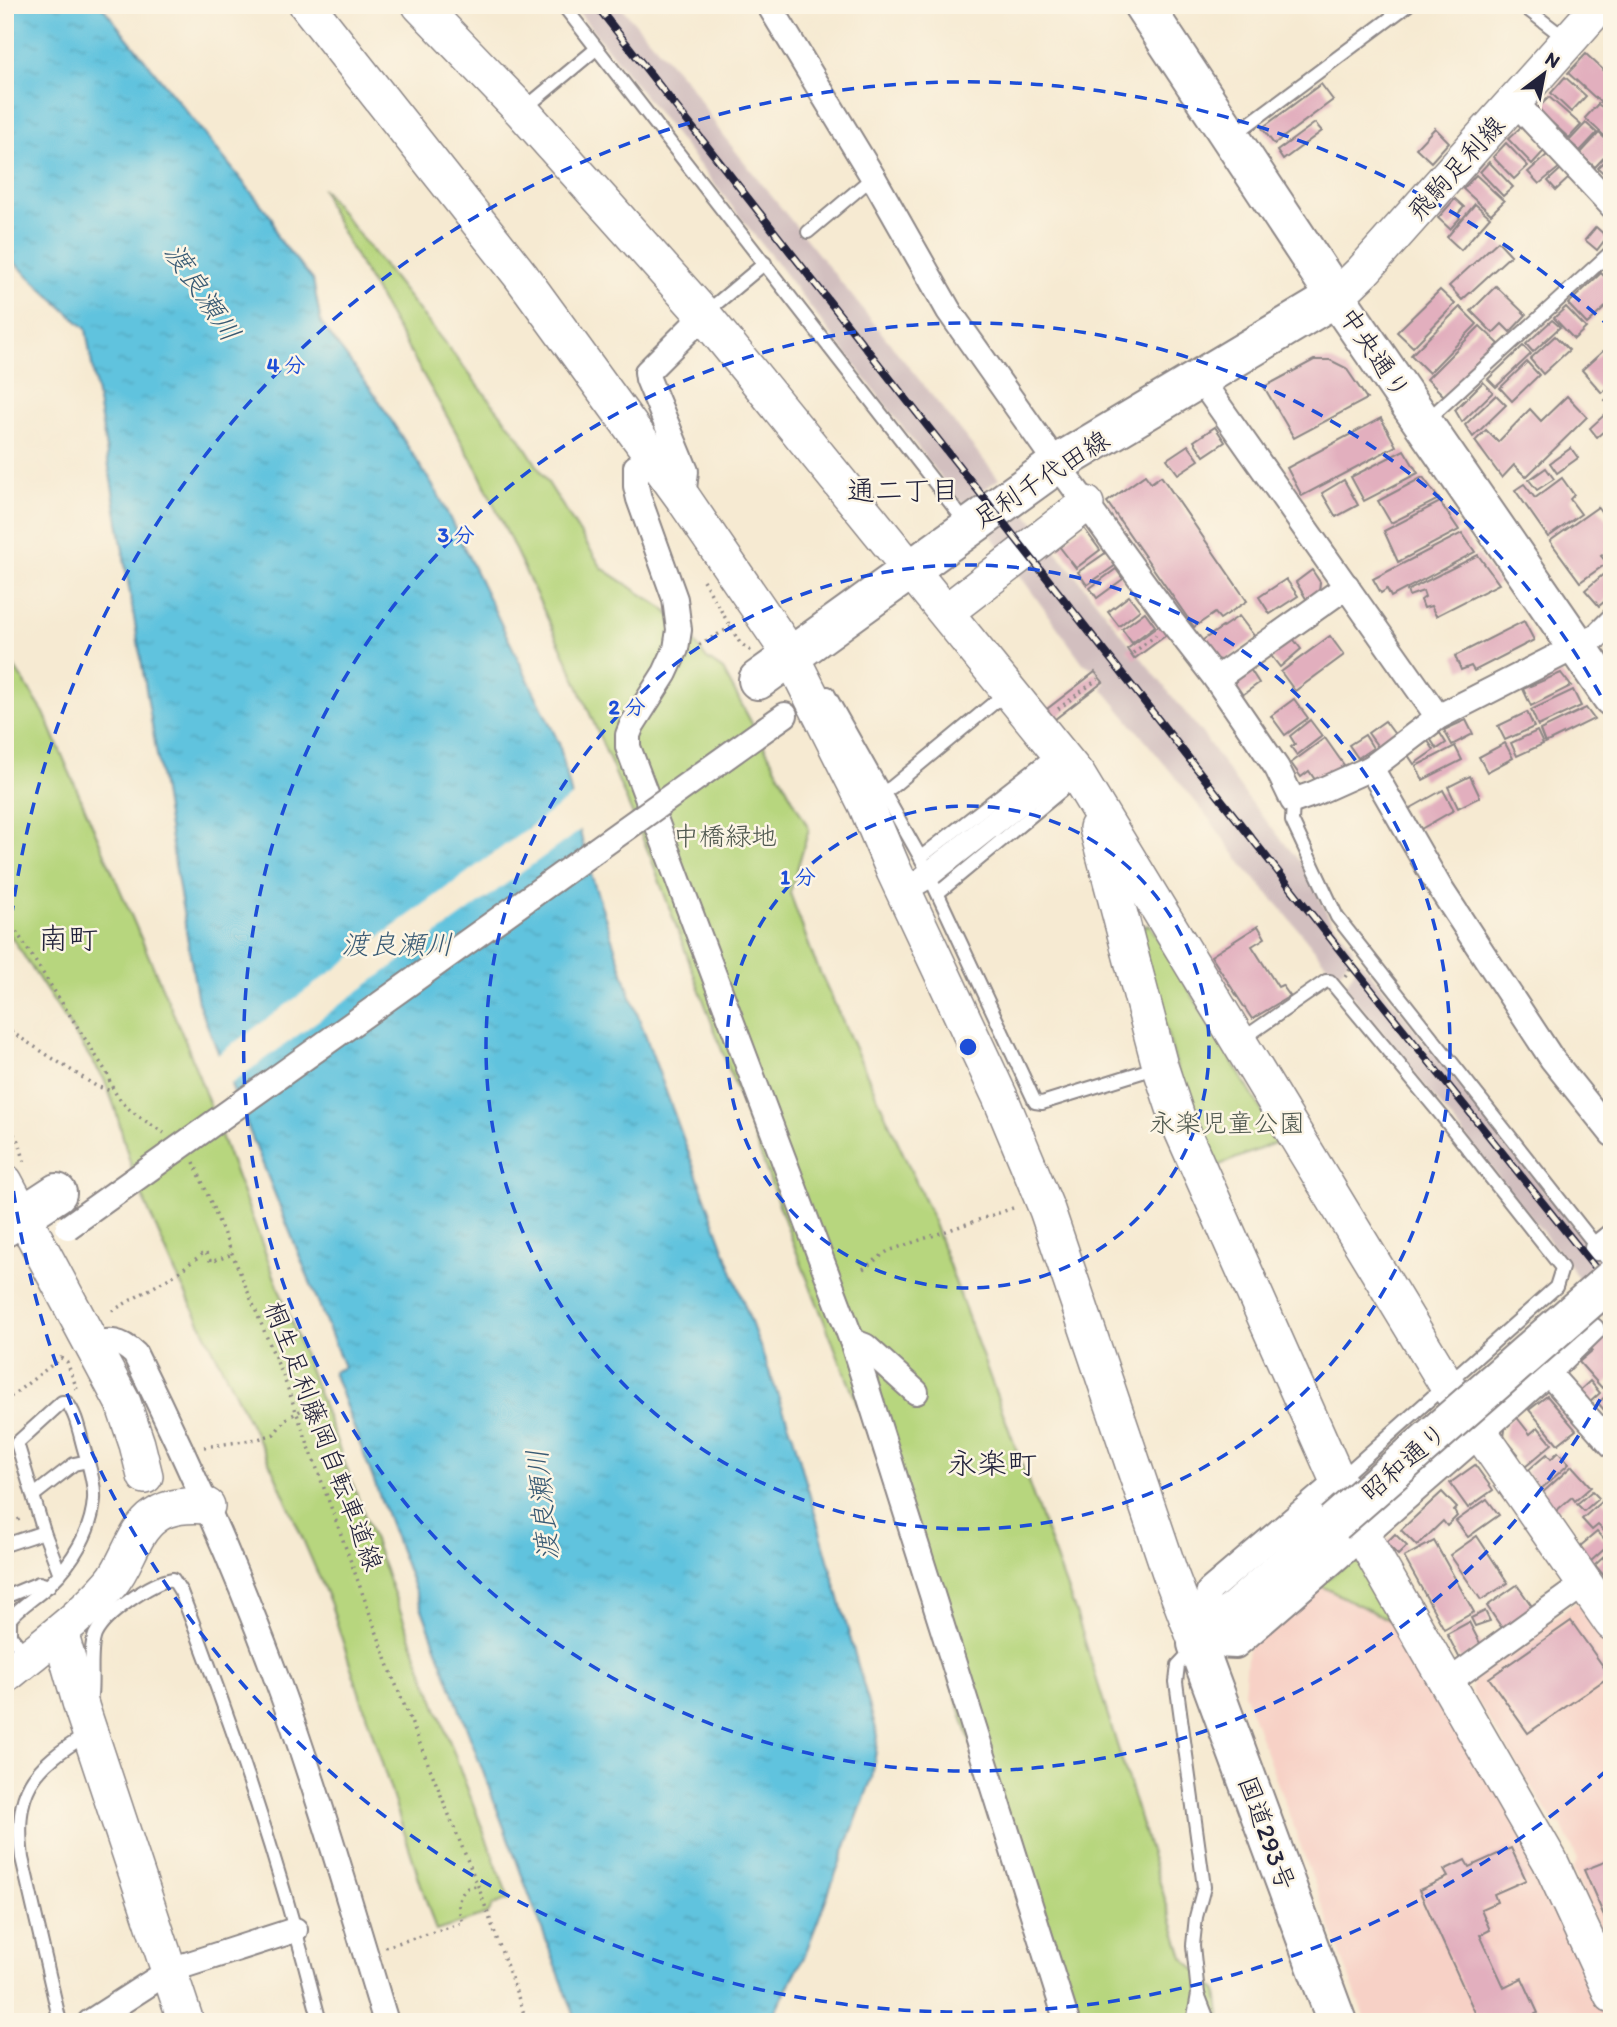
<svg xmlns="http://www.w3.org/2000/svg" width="1617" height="2027" font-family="Itim,'Klee One',sans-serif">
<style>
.built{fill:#f7d1c6}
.industrial{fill:#d2bfbf}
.green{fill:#b7d67e;stroke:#6c7c5c;stroke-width:2}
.water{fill:url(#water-ripples);stroke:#41728c;stroke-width:2}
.pier{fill:#f6ead2}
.building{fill:#e2afbe}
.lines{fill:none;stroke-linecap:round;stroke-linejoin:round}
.lane-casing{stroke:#8c8686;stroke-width:16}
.street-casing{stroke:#8c8686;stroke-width:28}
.secondary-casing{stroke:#8c8686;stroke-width:38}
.primary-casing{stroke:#8c8686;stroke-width:42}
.highway-casing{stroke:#8c8686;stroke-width:42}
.path{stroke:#8c8686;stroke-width:3.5;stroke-dasharray:2 5;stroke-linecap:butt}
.lane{stroke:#fff;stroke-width:12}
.street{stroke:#fff;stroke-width:24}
.secondary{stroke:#fff;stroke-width:35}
.primary{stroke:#fff;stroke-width:38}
.highway{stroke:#fff;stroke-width:38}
.rail-casing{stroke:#22223b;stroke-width:8}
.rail{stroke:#fcf5e5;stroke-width:5;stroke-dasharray:16;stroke-linecap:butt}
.street-bridge-casing{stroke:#8c8686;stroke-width:28;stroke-linecap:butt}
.highway-bridge-casing{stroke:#8c8686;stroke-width:42;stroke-linecap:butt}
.street-bridge{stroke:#fff;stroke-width:24}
.highway-bridge{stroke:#fff;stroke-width:38}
.ring{fill:none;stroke:#1d4ed8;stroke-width:3.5;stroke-dasharray:12 9}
.labels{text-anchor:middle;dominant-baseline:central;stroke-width:5;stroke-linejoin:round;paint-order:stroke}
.street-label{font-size:26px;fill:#22223b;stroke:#fcf5e5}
.park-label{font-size:26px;fill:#4f584f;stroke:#fcf5e5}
.water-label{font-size:28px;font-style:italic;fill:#385a74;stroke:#fcf5e5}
.neighbourhood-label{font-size:28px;fill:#22223b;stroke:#fcf5e5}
.quarter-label{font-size:30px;fill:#22223b;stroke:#fcf5e5}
.centre{fill:#1d4ed8;stroke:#fcf5e5;stroke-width:3.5}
.ring-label{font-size:21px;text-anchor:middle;font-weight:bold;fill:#1d4ed8;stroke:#fcf5e5;stroke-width:5;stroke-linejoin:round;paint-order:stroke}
</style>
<defs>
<pattern id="water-ripples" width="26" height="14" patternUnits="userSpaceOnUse" patternTransform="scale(1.75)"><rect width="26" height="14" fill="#60c3de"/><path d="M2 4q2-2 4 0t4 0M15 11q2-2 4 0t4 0" fill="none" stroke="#53a7bf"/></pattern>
</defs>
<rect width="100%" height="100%" fill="#fcf5e5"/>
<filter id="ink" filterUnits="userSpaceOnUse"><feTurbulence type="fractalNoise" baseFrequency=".0143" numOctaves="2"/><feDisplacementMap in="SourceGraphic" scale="14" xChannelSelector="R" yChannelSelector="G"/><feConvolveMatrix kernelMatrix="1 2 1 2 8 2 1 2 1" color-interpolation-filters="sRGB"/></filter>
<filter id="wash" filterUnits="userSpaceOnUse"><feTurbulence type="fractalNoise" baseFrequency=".00686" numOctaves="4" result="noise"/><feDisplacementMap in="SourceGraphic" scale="28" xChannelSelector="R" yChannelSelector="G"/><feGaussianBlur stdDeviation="1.57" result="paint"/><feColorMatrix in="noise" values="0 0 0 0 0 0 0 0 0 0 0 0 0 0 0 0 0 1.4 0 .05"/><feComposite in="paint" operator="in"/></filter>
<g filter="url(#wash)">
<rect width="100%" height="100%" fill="#f6ead2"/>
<g class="built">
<polygon points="1319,1585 1391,1621 1521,1828 1609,2022 1366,2022 1244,1693 1248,1646"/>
<polygon points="1577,1602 1612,1650 1612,1957 1573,1870 1578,1860 1562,1825 1554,1823 1471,1691 1474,1678"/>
</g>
<g class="industrial">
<polygon points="573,5 619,5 690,85 721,133 999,479 964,503 956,497 775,261"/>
<polygon points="1023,509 1131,646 1127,650 1134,658 1139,655 1201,732 1248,799 1306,869 1329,917 1352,947 1353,952 1342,970 1334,974 1280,907 1245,868 1203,811 1102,688 1105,683 1094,669 1083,663 990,534"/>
<polygon points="1360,960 1612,1275 1612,1329 1569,1265 1345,987"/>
</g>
<g class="green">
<polygon points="322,188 519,437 602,568 664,609 686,631 707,659 723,670 809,829 790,893 814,959 929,1210 1077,1616 1183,1957 1217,1991 1221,2022 1061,2022 878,1456 793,1243 651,858 568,662 477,469 348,243 330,209"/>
<polygon points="5,652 44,713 187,1045 509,1899 493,1905 488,1914 436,1931 330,1602 273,1470 176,1274 134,1177 115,1108 104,1079 5,927"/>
<polygon points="1150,925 1280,1141 1207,1170 1138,934 1144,926"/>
<polygon points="1356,1557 1384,1600 1383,1610 1391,1621 1319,1585"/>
</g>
<polygon class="water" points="5,5 101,5 272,218 277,237 313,280 321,323 375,395 438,494 559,743 588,865 630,994 793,1436 878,1736 872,1778 804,1957 769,2022 577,2022 333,1372 344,1367 198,1002 86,329 5,254"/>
<polygon class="pier" points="575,794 583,828 228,1086 216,1056"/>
<g id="blocks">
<g class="building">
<polygon points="1586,54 1612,78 1612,113 1568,73"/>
<polygon points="1565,77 1586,96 1571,112 1551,93"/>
<polygon points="1321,84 1333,100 1274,144 1262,128"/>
<polygon points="1549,97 1581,125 1569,138 1537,109"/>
<polygon points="1598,104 1612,116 1612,143 1585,118"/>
<polygon points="1315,123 1322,131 1283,160 1277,151"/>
<polygon points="1586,123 1597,133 1580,151 1569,141"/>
<polygon points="1521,127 1544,151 1532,164 1508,139"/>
<polygon points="1435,128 1449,142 1431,162 1416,148"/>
<polygon points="1599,133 1612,145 1612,149 1595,167 1580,154"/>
<polygon points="1506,143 1528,166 1514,179 1493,157"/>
<polygon points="1548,154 1560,167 1539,184 1528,172"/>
<polygon points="1612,154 1612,181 1598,168"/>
<polygon points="1489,162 1513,187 1503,196 1480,172"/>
<polygon points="1561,169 1569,178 1556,190 1548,181"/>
<polygon points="1476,175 1504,201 1491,214 1463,189"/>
<polygon points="1455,199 1464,207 1457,215 1460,218 1450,229 1438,218"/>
<polygon points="1475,204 1490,217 1461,250 1447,237"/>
<polygon points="1596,227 1607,237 1597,250 1585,240"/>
<polygon points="1498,241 1511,255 1462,300 1449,286"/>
<polygon points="1601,273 1608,280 1612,276 1612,301 1587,324 1568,304"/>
<polygon points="1496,286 1526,315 1510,332 1502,324 1493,333 1471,311"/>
<polygon points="1440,290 1455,304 1413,347 1397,332"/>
<polygon points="1460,307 1477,324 1429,373 1411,355"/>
<polygon points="1566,307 1586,328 1574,339 1554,318"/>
<polygon points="1552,320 1560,327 1533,352 1526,344"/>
<polygon points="1480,326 1499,344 1445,397 1427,379"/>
<polygon points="1555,336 1569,350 1543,374 1530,359"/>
<polygon points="1612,343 1612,384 1602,393 1582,370"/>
<polygon points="1523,346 1531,354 1496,387 1488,379"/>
<polygon points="1314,360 1330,360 1346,368 1367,399 1294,438 1264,387"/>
<polygon points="1527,362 1539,375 1512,401 1500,388"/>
<polygon points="1483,382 1493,392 1462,422 1455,410"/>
<polygon points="1612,394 1612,424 1597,437 1590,428 1612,408 1605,400"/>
<polygon points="1496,395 1506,405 1473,437 1465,425"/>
<polygon points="1567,396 1587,417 1526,477 1514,465 1502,478 1475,441 1486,430 1498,442 1530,409 1541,421"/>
<polygon points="1381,418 1396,446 1302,496 1287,468"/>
<polygon points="1215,427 1225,442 1204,456 1194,441"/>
<polygon points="1188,445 1199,460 1178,474 1167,459"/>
<polygon points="1571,448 1578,458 1557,473 1550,463"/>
<polygon points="1404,450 1418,473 1364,501 1351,477"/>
<polygon points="1546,468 1554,479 1537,490 1529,480"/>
<polygon points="1145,475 1151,483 1161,476 1247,601 1220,619 1215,613 1194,627 1107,502"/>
<polygon points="1423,477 1439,499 1391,523 1378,501"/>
<polygon points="1562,478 1574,495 1570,499 1581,514 1548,537 1515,490 1524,484 1535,498"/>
<polygon points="1344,480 1358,505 1336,517 1322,493"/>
<polygon points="1440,502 1459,530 1398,562 1384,531"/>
<polygon points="1598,507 1607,520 1612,516 1612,548 1601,556 1607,563 1580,582 1550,541"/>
<polygon points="1083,527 1100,550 1076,568 1059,546"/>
<polygon points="1462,533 1475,552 1391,597 1387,589 1381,593 1373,579"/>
<polygon points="1107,552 1116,565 1087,585 1078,572"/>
<polygon points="1478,555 1499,584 1436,616 1431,606 1424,608 1421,600 1425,597 1423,591 1409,596 1407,591"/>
<polygon points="1116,569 1123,579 1097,598 1090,588"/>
<polygon points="1312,570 1320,582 1319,592 1308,602 1296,582"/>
<polygon points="1607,571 1612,576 1612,595 1599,606 1585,590"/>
<polygon points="1286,579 1298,596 1270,614 1259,597"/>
<polygon points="1129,596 1140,610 1119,626 1108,612"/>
<polygon points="1145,612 1155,626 1132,643 1122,629"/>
<polygon points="1239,616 1255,637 1224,661 1212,658 1200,642"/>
<polygon points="1524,621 1534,640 1474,671 1471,666 1461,670 1455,656"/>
<polygon points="1161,624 1169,633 1134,659 1127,649"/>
<polygon points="1291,636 1301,649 1280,667 1269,653"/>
<polygon points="1330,636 1344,655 1295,691 1281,672"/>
<polygon points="1250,669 1259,683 1241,696 1234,689 1237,678"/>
<polygon points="1095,672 1103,682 1055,719 1047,709"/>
<polygon points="1561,673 1571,686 1531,706 1523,689"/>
<polygon points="1573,690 1581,706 1538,726 1531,710"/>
<polygon points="1294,699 1308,718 1285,735 1271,716"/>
<polygon points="1586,708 1594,719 1545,743 1540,730"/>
<polygon points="1527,712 1534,727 1505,740 1498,726"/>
<polygon points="1310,720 1322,736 1297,755 1291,747 1295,744 1290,736"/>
<polygon points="1466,720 1473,734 1452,745 1444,730"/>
<polygon points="1385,721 1396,736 1379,748 1368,733"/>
<polygon points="1537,731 1543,744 1517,756 1511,743"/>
<polygon points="1440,733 1446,743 1437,749 1431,740"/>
<polygon points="1365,735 1373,748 1358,758 1349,745"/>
<polygon points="1325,738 1344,765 1318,784 1309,771 1301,777 1291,763"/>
<polygon points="1428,741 1434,750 1414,764 1408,755"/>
<polygon points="1505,743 1513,758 1487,772 1479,757"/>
<polygon points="1455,746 1462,760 1423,780 1416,766"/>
<polygon points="1470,776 1480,797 1458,808 1448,787"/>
<polygon points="1443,790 1454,810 1421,829 1409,809"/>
<polygon points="1258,926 1265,938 1252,946 1278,987 1282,985 1290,996 1252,1019 1211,956"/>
<polygon points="1606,1329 1612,1336 1612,1379 1602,1388 1579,1362 1592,1351 1587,1345"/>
<polygon points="1590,1381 1600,1393 1589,1403 1578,1392"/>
<polygon points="1612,1390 1612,1419 1598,1403"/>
<polygon points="1547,1396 1576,1430 1558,1444 1529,1410"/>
<polygon points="1515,1415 1530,1434 1538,1427 1552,1444 1525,1467 1516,1456 1518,1454 1504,1437 1506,1423"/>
<polygon points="1558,1452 1569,1464 1541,1489 1526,1472 1547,1454 1551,1459"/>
<polygon points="1475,1465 1493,1490 1468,1508 1450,1483"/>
<polygon points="1572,1466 1591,1487 1575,1501 1572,1497 1556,1511 1541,1494"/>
<polygon points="1592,1491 1599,1498 1584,1511 1577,1504"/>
<polygon points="1442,1492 1457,1508 1454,1511 1457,1516 1447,1526 1443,1521 1417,1546 1401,1530"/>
<polygon points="1487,1499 1499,1515 1468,1537 1456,1521"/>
<polygon points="1603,1500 1612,1510 1612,1532 1608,1535 1598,1525 1592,1530 1582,1519"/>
<polygon points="1597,1532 1609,1545 1591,1561 1579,1547"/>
<polygon points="1395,1534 1407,1546 1398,1555 1386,1543"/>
<polygon points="1477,1536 1508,1583 1481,1600 1450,1555"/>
<polygon points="1434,1541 1474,1612 1444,1629 1404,1557"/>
<polygon points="1612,1549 1612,1571 1605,1577 1595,1565"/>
<polygon points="1517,1585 1534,1609 1504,1631 1487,1606"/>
<polygon points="1485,1611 1490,1621 1475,1626 1471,1618"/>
<polygon points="1571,1621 1610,1676 1528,1733 1489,1678"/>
<polygon points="1469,1622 1482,1647 1460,1659 1447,1634"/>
<polygon points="1511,1848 1526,1880 1494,1894 1497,1902 1481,1909 1490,1930 1480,1935 1504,1987 1522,1978 1538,2013 1533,2015 1536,2022 1487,2022 1483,2014 1477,2017 1419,1890 1448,1877 1444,1870 1465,1860 1469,1867"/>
<polygon points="1612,1859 1612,1934 1584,1870"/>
</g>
</g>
</g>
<g filter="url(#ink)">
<use href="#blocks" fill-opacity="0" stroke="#8c8686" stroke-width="2"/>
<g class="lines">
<defs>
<g id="lane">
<polyline points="563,5 966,523"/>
<polyline points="1522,5 1566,39"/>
<polyline points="524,109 596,49"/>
<polyline points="1234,135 1408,5"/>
<polyline points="808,232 873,177"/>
<polyline points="704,314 765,263"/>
<polyline points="1426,421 1612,251"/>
<polyline points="828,693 924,864"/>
<polyline points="885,791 892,787 1007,692"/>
<polyline points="1293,801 1292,821 1337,917 1612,1266"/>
<polyline points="921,857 1056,752"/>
<polyline points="934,886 1035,1102 1042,1103 1158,1067"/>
<polyline points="938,893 1078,777"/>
<polyline points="1241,1040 1326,981 1330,981 1442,1116 1562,1268 1556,1287 1340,1479"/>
<polyline points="34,1495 74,1464 88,1461"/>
<polyline points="5,1545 44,1532"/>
<polyline points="5,1597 39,1583 49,1586"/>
<polyline points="1192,1650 1178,1665 1176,1682 1204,1887 1196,1917 1193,1945 1198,1994 1209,2022"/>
<path d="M 27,1656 L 10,1635 L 10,1619 C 21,1605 37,1597 50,1584 C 72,1563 92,1531 94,1499 C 95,1484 89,1466 85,1452 C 80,1437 77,1413 66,1402 L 62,1402 L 17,1443 L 44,1532 L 60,1574"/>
<path d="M 91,1695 C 93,1678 89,1650 95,1635 C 104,1615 151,1582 173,1579 L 181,1592 C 236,1732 283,1876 320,2022"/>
<path d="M 60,2022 L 22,1858 C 14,1791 31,1768 88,1734"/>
<polyline points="1193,2022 1198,1994"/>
</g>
<g id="street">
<polyline points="769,5 873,177 949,311 1057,464 1172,622 1216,679 1277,768 1293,801 1313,794 1371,768 1438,717 1597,636 1612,621"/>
<polyline points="1515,102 1612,206"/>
<polyline points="1200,379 1438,717"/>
<polyline points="636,467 636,486 639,499 675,599 679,630 676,649 665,673 632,725 628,735 628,747 852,1341 1067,2022"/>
<polyline points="683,498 686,471 648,379 647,372 704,315"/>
<polyline points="1216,679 1347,586"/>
<polyline points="768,727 785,715"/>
<polyline points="1371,768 1440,888 1552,1059 1612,1134"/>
<polyline points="904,890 923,879 1068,764"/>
<polyline points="1597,1248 1612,1236"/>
<polyline points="852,1341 865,1346 916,1392"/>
<path d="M 91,1344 C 111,1340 120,1340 135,1354 C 186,1457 233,1561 273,1669 C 316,1784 350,1904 386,2022"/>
<polyline points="1548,1373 1612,1445"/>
<polyline points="1337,1482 1209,1591 1197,1644 1236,1646 1481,1433 1548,1373 1592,1330"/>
<polyline points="1447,1683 1584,1584"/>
<polyline points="90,2022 155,1980 186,1965 295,1930"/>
</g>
<g id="secondary">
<polyline points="307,5 521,276 683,498 791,656 866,805 894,871 1000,1097 1047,1210 1171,1576 1197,1644"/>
<polyline points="420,5 522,111 704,315 1078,776 1447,1385 1612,1623"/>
<polyline points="1336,297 1363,271 1600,5"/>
<polyline points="946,612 1086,504"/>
<polyline points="1097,828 1160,1066 1180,1126 1362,1535 1550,1861 1612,1995"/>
<polyline points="5,1182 123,1403 137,1444 145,1476"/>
<polyline points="60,1632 82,1709 186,2022"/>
<path d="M 5,1676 C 41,1646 80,1619 111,1583 C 128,1563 133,1531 155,1516 C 170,1505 189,1505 207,1506"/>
</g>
<g id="primary">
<polyline points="1143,5 1336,297 1612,697"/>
<polyline points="758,680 1057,464 1336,297"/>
<polyline points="5,1227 57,1193"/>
</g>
<polyline id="highway" points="1334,1523 1197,1644 1337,2022"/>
</defs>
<use href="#lane" class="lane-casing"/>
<use href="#street" class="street-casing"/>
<use href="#secondary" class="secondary-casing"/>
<use href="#primary" class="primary-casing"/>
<use href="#highway" class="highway-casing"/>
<g class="path">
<polyline points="703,580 740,643 751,651"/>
<polyline points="699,645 731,627"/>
<polyline points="1133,653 1156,635"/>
<polyline points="1058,709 1098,679"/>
<path d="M 5,914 L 107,1073 C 116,1106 137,1115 164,1133"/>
<polyline points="1345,977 1354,963"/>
<polyline points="5,1028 96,1086 111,1091"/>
<polyline points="5,1123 19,1141 25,1164"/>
<polyline points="194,1162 285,1381 394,1680 478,1886 527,2022"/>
<polyline points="863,1269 888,1251 1016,1207"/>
<polyline points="112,1311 176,1274 205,1252 211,1262 233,1254"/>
<polyline points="5,1401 61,1358 67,1362 77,1389"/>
<polyline points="204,1447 258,1439 274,1434 286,1419 321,1399"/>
<polyline points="5,1526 22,1518"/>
<path d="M 385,1947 L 463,1923 C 458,1908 455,1897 469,1887 L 478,1886"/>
</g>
<use href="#lane" class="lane"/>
<use href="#street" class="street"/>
<use href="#secondary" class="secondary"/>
<use href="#primary" class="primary"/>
<use href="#highway" class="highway"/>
<defs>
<g id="rail">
<polyline points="596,5 1353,967 1612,1289"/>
<polyline points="5,2005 11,2022"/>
</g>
</defs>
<use href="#rail" class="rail-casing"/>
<use href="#rail" class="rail"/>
<defs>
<polyline id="street-bridge" points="68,1227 768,727"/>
<polyline id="highway-bridge" points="1334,1523 1612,1279"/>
</defs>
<use href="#street-bridge" class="street-bridge-casing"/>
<use href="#highway-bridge" class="highway-bridge-casing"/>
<use href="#street-bridge" class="street-bridge"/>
<use href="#highway-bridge" class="highway-bridge"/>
</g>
</g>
<g class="ring">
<circle cx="968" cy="1047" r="241"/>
<circle cx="968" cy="1047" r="482"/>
<path d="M1610 1381A724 724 0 1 1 1610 713"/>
<path d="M1607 1770A965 965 0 0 1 5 1114M5 980A965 965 0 0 1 1607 324"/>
</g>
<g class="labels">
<g class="street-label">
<text transform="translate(1456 168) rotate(-48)">飛駒足利線</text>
<text transform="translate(1375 353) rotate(56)">中央通り</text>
<text transform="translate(1041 479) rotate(-33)">足利千代田線</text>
<text transform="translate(324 1436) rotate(69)">桐生足利藤岡自転車道線</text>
<text transform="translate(1404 1462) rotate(-41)">昭和通り</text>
<text transform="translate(1267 1833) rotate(70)">国道293号</text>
</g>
<g class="park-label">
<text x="725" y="836">中橋緑地</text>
<text x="1227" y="1123">永楽児童公園</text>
</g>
<g class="water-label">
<text transform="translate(203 292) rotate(56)">渡良瀬川</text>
<text x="397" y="944">渡良瀬川</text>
<text transform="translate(542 1505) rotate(-96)">渡良瀬川</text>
</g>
<g class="neighbourhood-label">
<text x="903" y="490">通二丁目</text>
</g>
<g class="quarter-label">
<text x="68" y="938">南町</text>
<text x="992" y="1463">永楽町</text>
</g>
</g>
<circle cx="968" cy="1047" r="10" class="centre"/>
<g class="ring-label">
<text x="286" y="372">4 分</text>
<text x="456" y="542">3 分</text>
<text x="627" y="714">2 分</text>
<text x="798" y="884">1 分</text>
</g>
<rect width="1617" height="2027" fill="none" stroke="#fcf5e5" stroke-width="28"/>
<g transform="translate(1544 74) rotate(32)" stroke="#fcf5e5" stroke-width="5" paint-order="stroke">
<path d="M0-5L12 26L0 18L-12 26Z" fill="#22223b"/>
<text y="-10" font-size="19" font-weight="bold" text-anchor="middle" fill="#22223b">N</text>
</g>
</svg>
